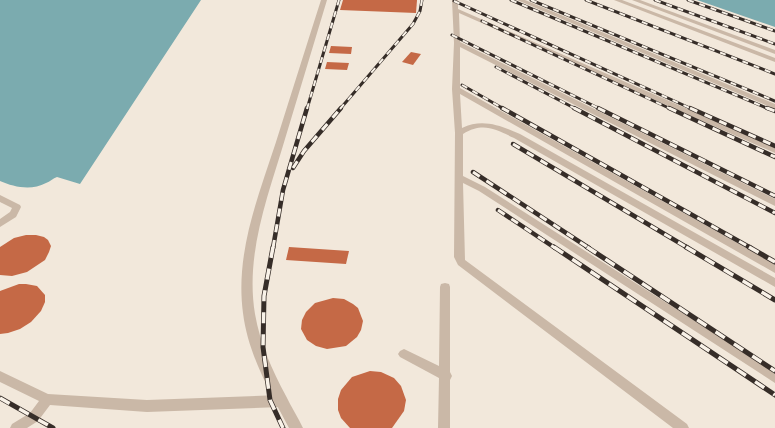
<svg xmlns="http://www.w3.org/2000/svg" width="775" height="428" font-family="Figtree,sans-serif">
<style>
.water{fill:#7babaf}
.building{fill:#c56946}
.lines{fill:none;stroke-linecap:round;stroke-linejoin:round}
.lane{fill:#cab8a7;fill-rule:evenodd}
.street{fill:#cab8a7;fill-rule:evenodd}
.rail-far2-casing{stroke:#362d28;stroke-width:3}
.rail-far1-casing{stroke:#362d28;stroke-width:4.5}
.rail-casing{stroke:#362d28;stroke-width:5}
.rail-far2{stroke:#f9f2e8;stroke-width:2;stroke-dasharray:6;stroke-linecap:butt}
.rail-far1{stroke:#f9f2e8;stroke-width:3;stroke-dasharray:8;stroke-linecap:butt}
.rail{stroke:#f9f2e8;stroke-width:3.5;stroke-dasharray:11;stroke-linecap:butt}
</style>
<rect width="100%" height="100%" fill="#f2e8db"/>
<g class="water">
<path d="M 0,0 L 201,0 L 80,184 L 57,177 C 53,178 50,182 46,183 C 31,191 14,187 0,181 Z"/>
<polygon points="697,0 775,0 775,27"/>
</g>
<g class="building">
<polygon points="343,0 417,0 416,13 340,10"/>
<polygon points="331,46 352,47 351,54 329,53"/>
<polygon points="411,52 421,54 413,65 402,62"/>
<polygon points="327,62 349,63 347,70 325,69"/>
<polygon points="26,235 36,235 44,237 48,240 51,246 49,252 45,260 27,272 12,276 0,275 0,247 14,238"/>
<polygon points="289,247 349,251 346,264 286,260"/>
<polygon points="19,284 26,284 37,286 45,295 45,302 41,311 31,322 20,329 8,333 0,334 0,291"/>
<polygon points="333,298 344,299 353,304 358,308 363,321 361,330 357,337 346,346 327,349 316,346 307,340 301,329 302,320 306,312 315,303"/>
<polygon points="370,371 381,372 394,378 401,386 406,400 404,411 392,428 350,428 341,418 338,410 338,399 341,390 352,377"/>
</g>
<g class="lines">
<g class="lane">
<path d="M 452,0 L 458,0 L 458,9 L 775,147 L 775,153 L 459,13 L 460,42 L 775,199 L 775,206 L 460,47 L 460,88 L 775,264 L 775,273 L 460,94 L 462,128 C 483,118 501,126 520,134 L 775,278 L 775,287 L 514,138 C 495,129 483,122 463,134 L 463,176 L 485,187 L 775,372 L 775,383 L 479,191 L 463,183 L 465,260 L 687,424 L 689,428 L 673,428 L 458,265 L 454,257 L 455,133 L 452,89 L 454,43 Z"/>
<polygon points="517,0 525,0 775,104 775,109"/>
<polygon points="614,0 622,0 775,58 775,62"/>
<polygon points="632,0 640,0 775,50 775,54"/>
<polygon points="0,195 20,205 21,207 16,217 0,227 0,219 10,212 12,208 0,202"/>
<polygon points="445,283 449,284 450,287 450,372 452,376 450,380 450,428 438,428 439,378 400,357 398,354 400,351 404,349 439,366 440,287 441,284"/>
<polygon points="0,371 48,394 147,400 281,395 285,397 287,401 285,405 281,407 147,412 50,405 38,421 27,428 10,428 12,424 30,413 39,401 0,382"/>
</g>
<path class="street" d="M 321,0 L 327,0 C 313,46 299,93 285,139 C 268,196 245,254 255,314 C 260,343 272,370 286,396 C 291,407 298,417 303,428 L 289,428 C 270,392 248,354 243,313 C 235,253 258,197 276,142 C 291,94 306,47 321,0 Z"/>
<defs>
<g id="rail-far2">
<polyline points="511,0 769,109"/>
<polyline points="531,0 775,101"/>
<polyline points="586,0 775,74"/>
<polyline points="655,0 775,44"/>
<polyline points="688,0 775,31"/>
<polyline points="454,1 692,109"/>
<polyline points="482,21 671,109"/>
<polyline points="452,35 600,109"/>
<polyline points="496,67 576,109"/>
<polyline points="462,85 504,109"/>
<polyline points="307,109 339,0"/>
<polyline points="340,109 413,24 420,11 422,0"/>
</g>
<g id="rail-far1">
<polyline points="502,108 751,248"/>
<polyline points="574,108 775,213"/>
<polyline points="598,108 775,196"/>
<polyline points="669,108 775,157"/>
<polyline points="690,108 775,146"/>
<polyline points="767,108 775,111"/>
<polyline points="513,144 688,248"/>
<polyline points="293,168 304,151 341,108"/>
<polyline points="473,172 589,248"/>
<polyline points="498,210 555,248"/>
<polyline points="273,248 283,190 307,108"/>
</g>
<g id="rail">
<polyline points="273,247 264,296 263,347 270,400 283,428"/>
<polyline points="554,247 775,395"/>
<polyline points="587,247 775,371"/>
<polyline points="686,247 775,300"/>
<polyline points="749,247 775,262"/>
<polyline points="0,398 53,428"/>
</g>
</defs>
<use href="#rail-far2" class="rail-far2-casing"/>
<use href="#rail-far1" class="rail-far1-casing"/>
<use href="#rail" class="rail-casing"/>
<use href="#rail-far2" class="rail-far2"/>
<use href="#rail-far1" class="rail-far1"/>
<use href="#rail" class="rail"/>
</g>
</svg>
